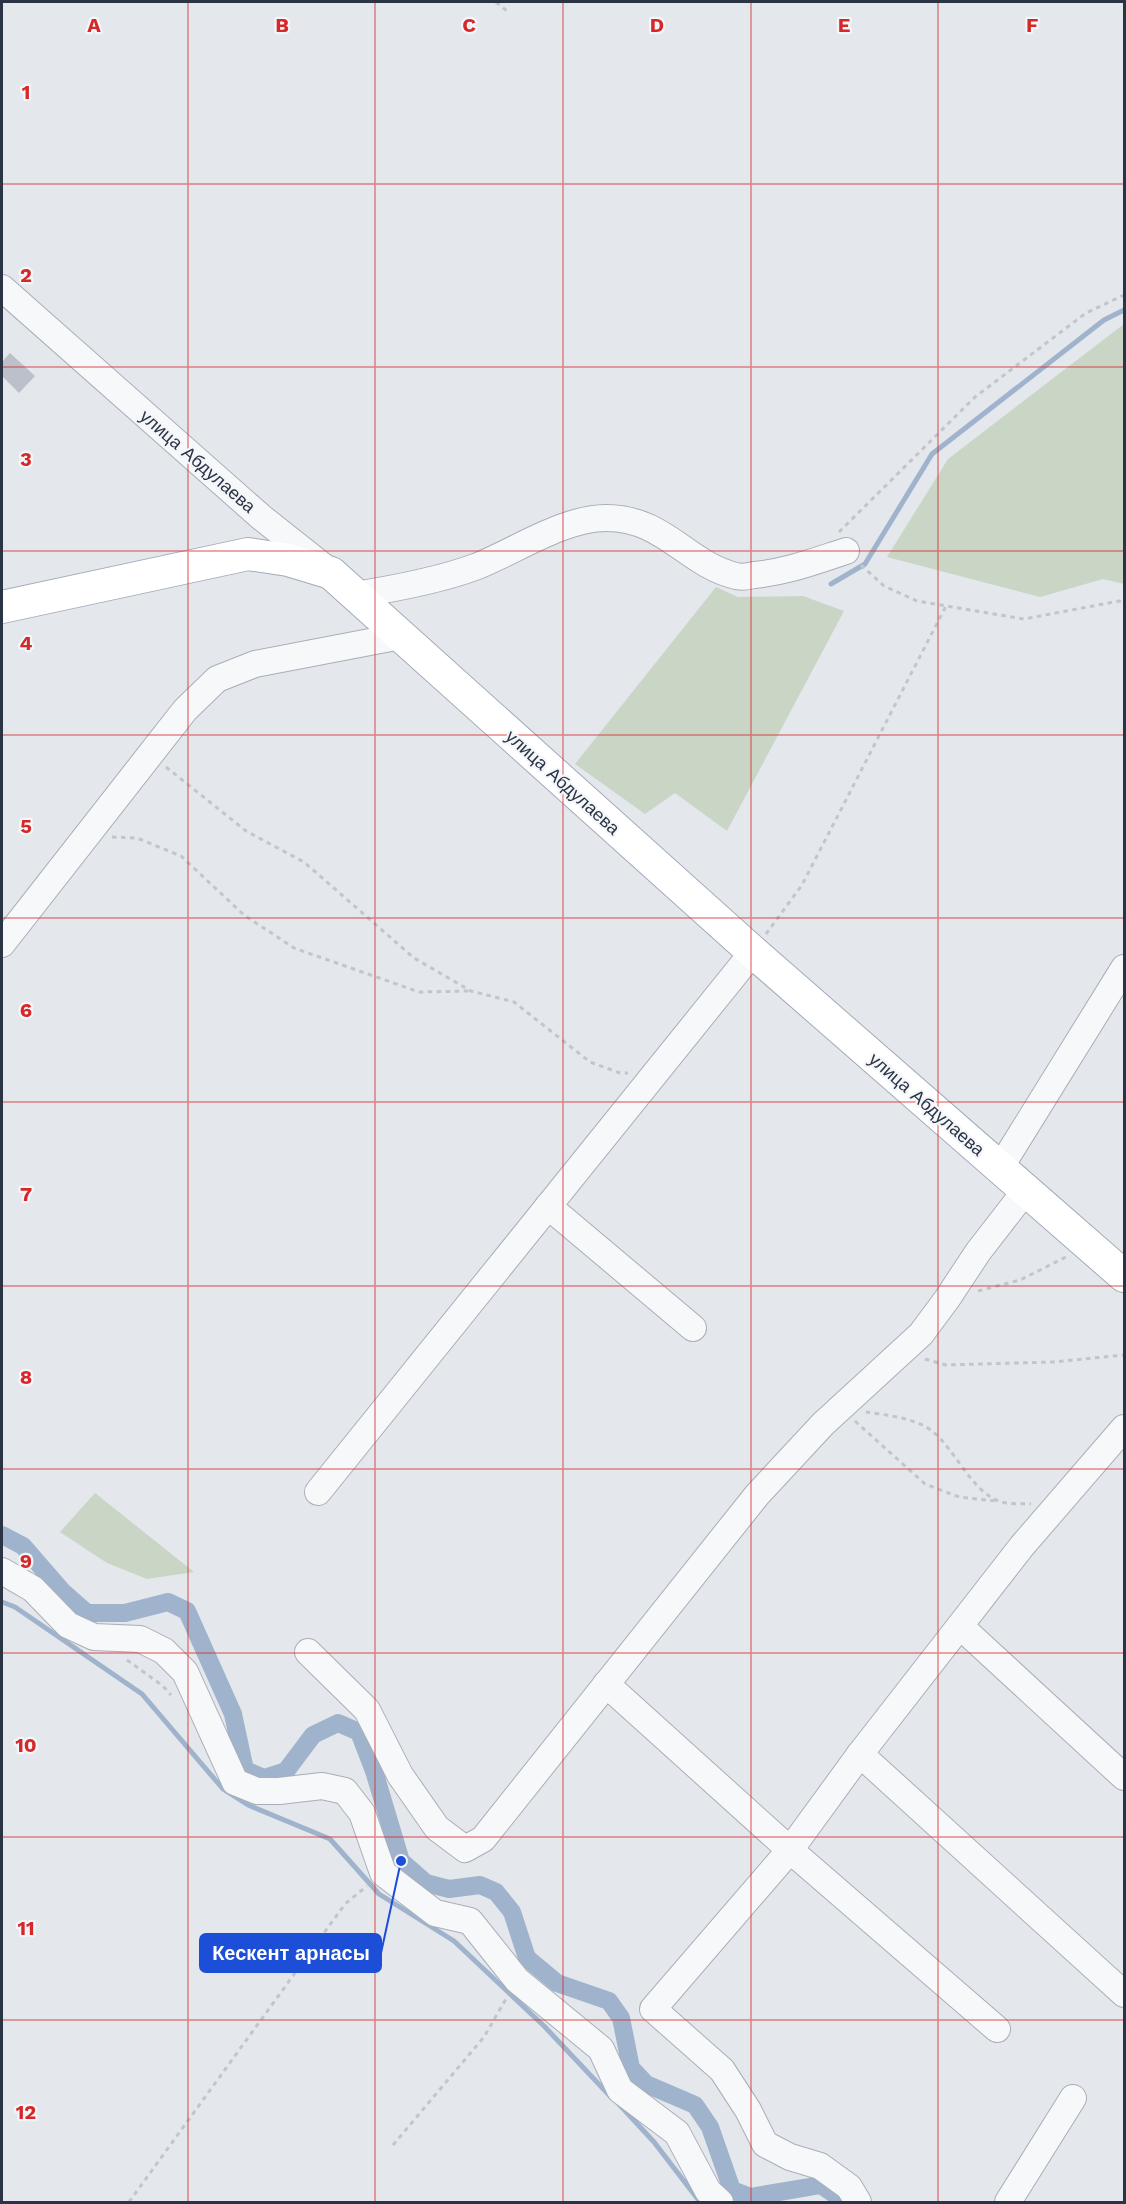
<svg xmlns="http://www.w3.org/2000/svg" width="1126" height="2204" font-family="'Work Sans',sans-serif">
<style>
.green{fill:#c9d6c5}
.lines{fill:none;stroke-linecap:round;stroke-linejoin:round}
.stream{stroke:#9fb4cc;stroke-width:5}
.canal{stroke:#9fb4cc;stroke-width:18}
.building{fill:#bbc0ca}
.minor-casing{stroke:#a9aeb7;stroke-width:28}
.major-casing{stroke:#a3abb8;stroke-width:34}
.path{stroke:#c2c5cb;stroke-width:3;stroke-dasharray:4.5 4.5;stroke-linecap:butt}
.minor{stroke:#f7f8fa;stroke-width:26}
.major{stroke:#fff;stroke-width:32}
.grid{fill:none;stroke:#d62828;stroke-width:1.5;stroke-opacity:0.55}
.labels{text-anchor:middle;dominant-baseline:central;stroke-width:4.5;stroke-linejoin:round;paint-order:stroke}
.street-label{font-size:18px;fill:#2b3445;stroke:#f4f6f9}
.grid-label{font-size:20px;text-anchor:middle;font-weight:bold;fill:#d62828;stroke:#f4f6f9;stroke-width:4.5;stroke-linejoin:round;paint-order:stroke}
.leader{fill:none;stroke:#1d4ed8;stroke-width:2}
.callout-dot{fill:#1d4ed8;stroke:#f4f6f9;stroke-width:2}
.callout{fill:#1d4ed8;stroke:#1d4ed8;stroke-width:2}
.callout-label{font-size:20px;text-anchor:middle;font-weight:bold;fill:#fff}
</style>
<rect width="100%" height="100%" fill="#e4e7ec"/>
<g class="green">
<polygon points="1124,324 1124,584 1103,579 1040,597 887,557 948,459"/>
<polygon points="716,587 738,597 803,596 844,611 727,831 675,793 645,814 575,764"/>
<polygon points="95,1493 194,1572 147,1579 107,1563 60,1532"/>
</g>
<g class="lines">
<g class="stream">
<polyline points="831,584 865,564 932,454 1104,320 1124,310"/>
<polyline points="2,1602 15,1607 142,1694 223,1789 248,1805 330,1839 379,1894 454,1941 544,2026 610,2096"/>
<polyline points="617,2102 654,2142 700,2202"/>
</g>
<polyline class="canal" points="2,1535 23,1546 62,1591 87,1613 125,1613 168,1602 187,1611 233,1714 245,1770 264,1778 286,1771 313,1735 338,1723 359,1732 374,1771 401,1861 426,1883 449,1889 480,1885 496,1892 512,1912 527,1958 557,1983 609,2001 621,2018 631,2068 646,2084 695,2105 710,2127 732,2190 750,2197 821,2185 840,2198 841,2202"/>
</g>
<polygon class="building" points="10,353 35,376 19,393 2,376 2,362"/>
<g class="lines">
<defs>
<g id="minor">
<polyline points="2,288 261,517 324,567"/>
<path d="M 355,595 C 392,589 440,580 475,567 C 514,552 563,518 606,518 C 665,518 686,564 736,576 C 742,578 749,576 754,575 C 787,572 815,561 846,551"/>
<polyline points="2,944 185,710 217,679 255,664 401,636"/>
<polyline points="1000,1168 1124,968"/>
<polyline points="548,1206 693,1328"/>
<polyline points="318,1492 753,952"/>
<polyline points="2,1571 33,1589 68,1625 94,1637 140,1639 164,1651 185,1672 235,1782 257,1791 279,1791 322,1786 345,1791 362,1813 383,1873 435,1913 470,1921 517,1980 601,2049 620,2090 677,2133 708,2191 720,2202"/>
<polyline points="960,1626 1124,1777"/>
<polyline points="308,1652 367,1710 400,1775 437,1828 465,1849 483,1839 757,1495 823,1424 921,1334 947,1299 978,1252 1026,1190"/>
<polyline points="606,1684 790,1850 997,2029"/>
<polyline points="860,1754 1124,1994"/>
<polyline points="858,2202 849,2187 820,2166 790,2157 765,2144 748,2110 722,2070 653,2009 790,1850 860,1754 1022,1546 1124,1428"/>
<polyline points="1008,2202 1073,2098"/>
</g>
<polyline id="major" points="2,607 248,554 288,560 331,573 753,952 1124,1276"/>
</defs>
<use href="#minor" class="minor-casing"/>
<use href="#major" class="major-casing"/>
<g class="path">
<polyline points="496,2 507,11"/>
<polyline points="839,532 975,397 1086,313 1124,295"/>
<polyline points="861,565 884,586 917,601 1024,619 1119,601 1124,602"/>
<polyline points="166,767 246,831 304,862 414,958 471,991 514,1002 590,1062 620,1073 628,1073"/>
<polyline points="112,837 137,838 181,856 244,915 294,948 419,992 469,991"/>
<polyline points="766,934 802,885 946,606"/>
<polyline points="978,1291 1020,1280 1066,1257"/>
<polyline points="925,1359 946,1365 1053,1362 1124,1355"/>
<path d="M 866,1412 C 886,1415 916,1418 932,1431 C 955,1449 972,1492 999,1501 C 1008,1505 1021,1503 1031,1504"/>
<polyline points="855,1421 925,1484 959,1497 996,1501"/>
<polyline points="127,1660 163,1686 171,1695"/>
<polyline points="393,2145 484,2037 507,1997"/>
<polyline points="129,2202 345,1904 367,1886"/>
</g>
<use href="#minor" class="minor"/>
<use href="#major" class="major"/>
</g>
<path class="grid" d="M 188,2 L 188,2202M 375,2 L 375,2202M 563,2 L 563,2202M 751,2 L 751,2202M 938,2 L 938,2202M 2,184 L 1124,184M 2,367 L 1124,367M 2,551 L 1124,551M 2,735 L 1124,735M 2,918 L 1124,918M 2,1102 L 1124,1102M 2,1286 L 1124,1286M 2,1469 L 1124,1469M 2,1653 L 1124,1653M 2,1837 L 1124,1837M 2,2020 L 1124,2020"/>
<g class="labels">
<g class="street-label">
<text transform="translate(198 461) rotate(41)">улица Абдулаева</text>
<text transform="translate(563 782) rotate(42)">улица Абдулаева</text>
<text transform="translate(927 1104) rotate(41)">улица Абдулаева</text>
</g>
</g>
<g class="grid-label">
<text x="94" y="32">A</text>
<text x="282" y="32">B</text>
<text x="469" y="32">C</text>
<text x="657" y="32">D</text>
<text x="844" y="32">E</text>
<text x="1032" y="32">F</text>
<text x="26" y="99">1</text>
<text x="26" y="282">2</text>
<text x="26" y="466">3</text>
<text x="26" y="650">4</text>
<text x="26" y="833">5</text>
<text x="26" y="1017">6</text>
<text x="26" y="1201">7</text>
<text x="26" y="1384">8</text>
<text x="26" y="1568">9</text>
<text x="26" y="1752">10</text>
<text x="26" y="1935">11</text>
<text x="26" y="2119">12</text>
</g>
<path class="leader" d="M401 1861L381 1953"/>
<circle class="callout-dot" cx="401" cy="1861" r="6"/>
<rect class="callout" x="200" y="1934" width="181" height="38" rx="6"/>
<g class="callout-label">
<text x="291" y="1960">Кескент арнасы</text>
</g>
<rect width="1126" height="2204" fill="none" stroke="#2b3445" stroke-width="6"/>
</svg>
